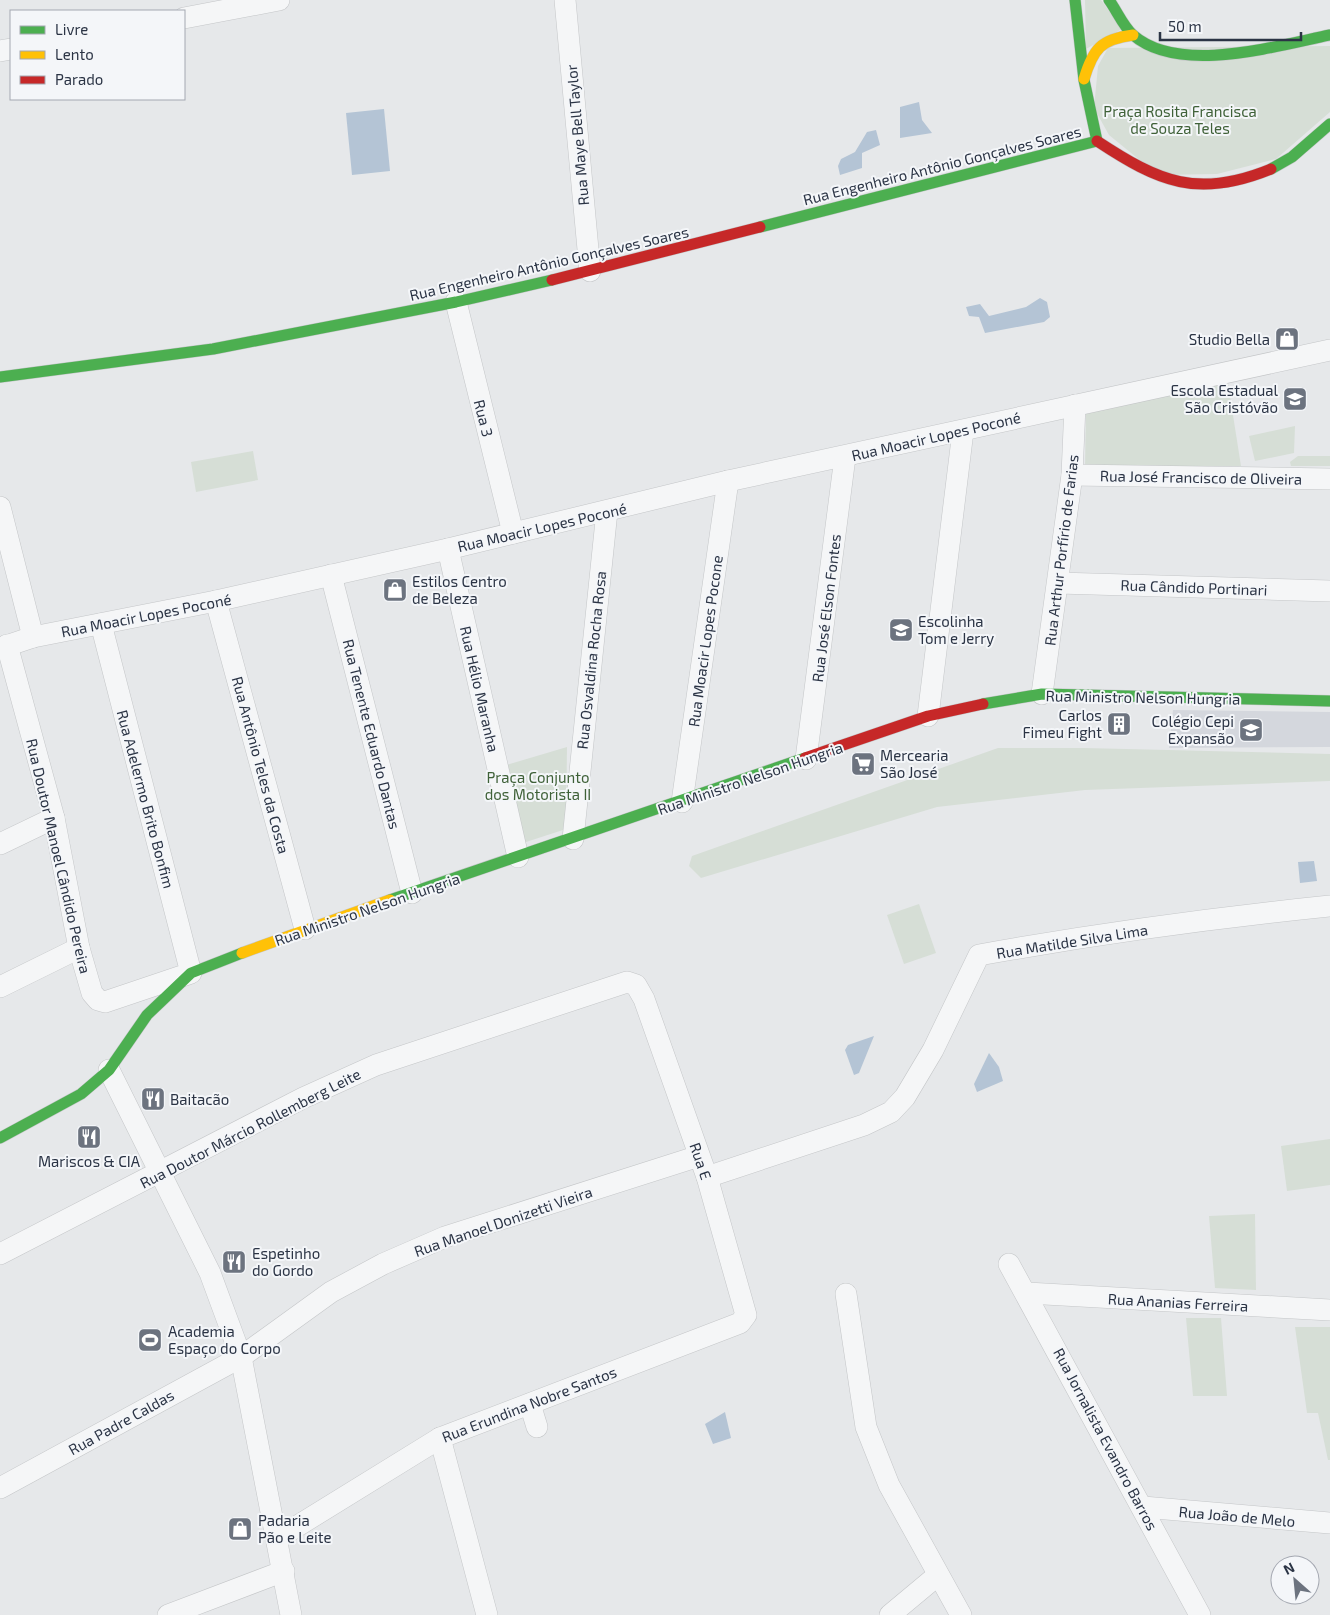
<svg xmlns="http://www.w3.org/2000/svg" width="1330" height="1615" font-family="'Exo 2',sans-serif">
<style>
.built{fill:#d4d7dd}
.green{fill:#d6ded6}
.water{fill:#b4c4d5}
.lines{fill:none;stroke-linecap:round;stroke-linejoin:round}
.street-casing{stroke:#c4c6c8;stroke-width:22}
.fast-casing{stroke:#c4c6c8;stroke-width:12}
.slow-casing{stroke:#c4c6c8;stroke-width:12}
.jam-casing{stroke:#c4c6c8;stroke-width:12}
.street{stroke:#f5f6f7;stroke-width:21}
.fast{stroke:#4caf50;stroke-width:11}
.slow{stroke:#ffc107;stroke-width:11}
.jam{stroke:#c62828;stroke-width:11}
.labels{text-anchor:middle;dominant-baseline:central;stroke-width:4;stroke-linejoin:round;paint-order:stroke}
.park-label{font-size:15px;fill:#3f6138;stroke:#f4f6f9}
.street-label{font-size:15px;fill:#2b3445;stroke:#f4f6f9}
.poi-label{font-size:15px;fill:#2b3445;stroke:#f4f6f9;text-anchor:start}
</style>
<rect width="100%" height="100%" fill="#e6e8ea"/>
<polygon class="built" points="1173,710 1330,712 1330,747 1169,748"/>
<g class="green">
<polygon points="1085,0 1101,0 1122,29 1086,49"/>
<polygon points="1330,46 1330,112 1276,159 1217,174 1158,175 1109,135 1094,108 1098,66 1108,48"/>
<polygon points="1227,377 1241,466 1085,468 1086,408"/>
<polygon points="1295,426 1294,453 1255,461 1249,436"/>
<polygon points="253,451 258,480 196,492 191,462"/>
<polygon points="1298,456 1330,456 1330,466 1291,466 1290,462"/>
<polygon points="567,747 566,829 523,843 503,766"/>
<polygon points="998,748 1084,748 1330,754 1330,781 1085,790 937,807 701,878 689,866 692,856"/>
<polygon points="919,904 936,953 904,964 887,915"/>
<polygon points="1330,1139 1330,1185 1287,1191 1281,1146"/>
<polygon points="1255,1214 1256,1290 1215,1288 1209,1216"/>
<polygon points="1186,1318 1221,1318 1227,1396 1193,1396"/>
<polygon points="1295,1327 1330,1327 1330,1460 1328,1460 1318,1413 1307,1413"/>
</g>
<g class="water">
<polygon points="919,102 922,120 932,133 900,138 900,107"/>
<polygon points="384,109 390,171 352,175 346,113"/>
<polygon points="876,130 880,145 862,153 862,168 840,175 838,166 841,159 855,152 867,132"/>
<polygon points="1040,298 1047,302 1050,317 1044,322 985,333 979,317 969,316 966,307 980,304 989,316 1026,307"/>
<polygon points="1314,861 1317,881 1300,883 1298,862"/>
<polygon points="874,1036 859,1073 854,1075 845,1050 848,1045"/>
<polygon points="989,1053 999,1067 1003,1081 977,1092 974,1084"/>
<polygon points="725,1412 731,1438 713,1444 705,1424"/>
</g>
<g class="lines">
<defs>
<g id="street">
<polyline points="565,0 590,271"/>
<polyline points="184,18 279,0"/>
<polyline points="0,51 11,49"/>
<polyline points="456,302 513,533"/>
<polyline points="1072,475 1330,479"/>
<polyline points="0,507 33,637"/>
<polyline points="448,549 518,857"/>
<polyline points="331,575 412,893"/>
<polyline points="1058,583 1330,591"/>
<polyline points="216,601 305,929"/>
<polyline points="7,645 54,818 79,948 92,993 98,1000 105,1002 191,973 101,624"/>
<polyline points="0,648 33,637 216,601 448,549 728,481 1330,350"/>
<polyline points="1042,694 1072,475 1075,405"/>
<polyline points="928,716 963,431"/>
<polyline points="806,759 845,457"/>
<polyline points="682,802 728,481"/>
<polyline points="573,839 607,511"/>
<polyline points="0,844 54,818"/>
<polyline points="0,987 79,948"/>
<polyline points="109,1070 210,1273 241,1357 291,1615"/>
<path d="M 707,1177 L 864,1125 L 891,1112 L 905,1097 L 933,1050 L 979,955 C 1095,934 1213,918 1330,906"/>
<polyline points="0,1254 303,1098 376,1065 627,982 636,985 644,999 707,1177 746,1315 740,1323 440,1438 278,1538"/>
<polyline points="1009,1264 1200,1615"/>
<polyline points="1027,1293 1330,1310"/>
<polyline points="846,1294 866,1427 889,1485 961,1615"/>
<polyline points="530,1404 537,1427"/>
<polyline points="440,1438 487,1615"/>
<polyline points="0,1488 241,1357 331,1292 383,1264 445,1237 699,1156"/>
<polyline points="1143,1507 1330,1523"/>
<polyline points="168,1615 284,1571"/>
<polyline points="890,1615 938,1575"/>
</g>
<g id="fast">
<polyline points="1075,0 1084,80 1097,141"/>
<path d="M 1109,0 C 1117,11 1123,26 1133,35 C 1179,75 1276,46 1330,35"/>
<polyline points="1271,169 1292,157 1330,124"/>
<polyline points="760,227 1097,141"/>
<polyline points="0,377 213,349 456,302 552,280"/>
<polyline points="983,704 1042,694 1330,701"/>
<polyline points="390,900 805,758"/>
<polyline points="0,1138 81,1094 109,1070 147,1015 191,973 242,953"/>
</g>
<g id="slow">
<path d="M 1084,79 C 1093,49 1101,39 1133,35"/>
<polyline points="242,953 390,900"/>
</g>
<g id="jam">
<path d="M 1097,141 C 1159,182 1198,199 1271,169"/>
<polyline points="552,280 760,227"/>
<polyline points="805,758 928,716 983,704"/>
</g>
</defs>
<use href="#street" class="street-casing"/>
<use href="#fast" class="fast-casing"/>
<use href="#slow" class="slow-casing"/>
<use href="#jam" class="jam-casing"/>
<use href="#street" class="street"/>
<use href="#fast" class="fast"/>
<use href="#slow" class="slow"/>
<use href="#jam" class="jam"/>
</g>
<defs>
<symbol id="shop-square" viewBox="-11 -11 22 22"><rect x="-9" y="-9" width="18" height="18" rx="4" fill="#6c737f" stroke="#f4f6f9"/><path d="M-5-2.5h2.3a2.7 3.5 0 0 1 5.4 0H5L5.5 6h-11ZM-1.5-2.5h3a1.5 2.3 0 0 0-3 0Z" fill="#fff"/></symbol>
<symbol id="school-square" viewBox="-11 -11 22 22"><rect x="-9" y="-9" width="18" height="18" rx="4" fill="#6c737f" stroke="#f4f6f9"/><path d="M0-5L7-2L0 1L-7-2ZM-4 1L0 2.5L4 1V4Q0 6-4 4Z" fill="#fff"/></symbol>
<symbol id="building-square" viewBox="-11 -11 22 22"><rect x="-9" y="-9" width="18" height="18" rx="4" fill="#6c737f" stroke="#f4f6f9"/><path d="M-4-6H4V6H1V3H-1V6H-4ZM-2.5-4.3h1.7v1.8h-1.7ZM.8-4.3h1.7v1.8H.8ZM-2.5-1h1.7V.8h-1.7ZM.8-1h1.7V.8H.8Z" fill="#fff"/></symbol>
<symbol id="supermarket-square" viewBox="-11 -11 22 22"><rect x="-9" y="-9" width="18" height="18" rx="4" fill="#6c737f" stroke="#f4f6f9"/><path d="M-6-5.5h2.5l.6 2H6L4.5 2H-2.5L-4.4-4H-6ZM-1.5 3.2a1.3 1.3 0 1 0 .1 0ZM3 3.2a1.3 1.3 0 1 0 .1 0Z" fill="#fff"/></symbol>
<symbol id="restaurant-square" viewBox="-11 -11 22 22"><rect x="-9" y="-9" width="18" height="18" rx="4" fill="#6c737f" stroke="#f4f6f9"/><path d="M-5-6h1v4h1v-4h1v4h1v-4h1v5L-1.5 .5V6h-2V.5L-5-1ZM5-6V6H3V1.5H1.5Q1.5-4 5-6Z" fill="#fff"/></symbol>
<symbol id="stadium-square" viewBox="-11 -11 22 22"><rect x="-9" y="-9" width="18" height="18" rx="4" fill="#6c737f" stroke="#f4f6f9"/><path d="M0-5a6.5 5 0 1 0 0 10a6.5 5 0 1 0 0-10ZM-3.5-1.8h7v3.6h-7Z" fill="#fff"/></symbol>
</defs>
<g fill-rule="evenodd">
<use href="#shop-square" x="1273" y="325" width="28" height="28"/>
<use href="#school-square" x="1281" y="385" width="28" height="28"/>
<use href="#shop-square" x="381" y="576" width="28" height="28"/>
<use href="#school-square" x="887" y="616" width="28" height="28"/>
<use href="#building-square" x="1105" y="710" width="28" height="28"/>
<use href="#school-square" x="1237" y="716" width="28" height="28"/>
<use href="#supermarket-square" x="849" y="750" width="28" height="28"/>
<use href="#restaurant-square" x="139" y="1085" width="28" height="28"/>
<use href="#restaurant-square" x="75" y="1123" width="28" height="28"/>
<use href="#restaurant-square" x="220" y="1248" width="28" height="28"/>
<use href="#stadium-square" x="136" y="1326" width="28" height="28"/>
<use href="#shop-square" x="226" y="1515" width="28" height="28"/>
</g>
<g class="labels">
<g class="park-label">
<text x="1180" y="111">Praça Rosita Francisca<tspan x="1180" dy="17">de Souza Teles</tspan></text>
<text x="538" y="777">Praça Conjunto<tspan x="538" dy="17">dos Motorista II</tspan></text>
</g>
<g class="street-label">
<text transform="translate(577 135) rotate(-95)">Rua Maye Bell Taylor</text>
<text transform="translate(942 165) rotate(-14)">Rua Engenheiro Antônio Gonçalves Soares</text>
<text transform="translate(549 263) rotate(-13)">Rua Engenheiro Antônio Gonçalves Soares</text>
<text transform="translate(484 418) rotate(76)">Rua 3</text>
<text transform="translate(936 436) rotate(-13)">Rua Moacir Lopes Poconé</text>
<text transform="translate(1201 477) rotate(1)">Rua José Francisco de Oliveira</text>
<text transform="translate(542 527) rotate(-13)">Rua Moacir Lopes Poconé</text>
<text transform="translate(1061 550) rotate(-83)">Rua Arthur Porfírio de Farias</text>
<text transform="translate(1194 587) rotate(2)">Rua Cândido Portinari</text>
<text transform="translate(826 608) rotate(-83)">Rua José Elson Fontes</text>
<text transform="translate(146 615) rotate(-11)">Rua Moacir Lopes Poconé</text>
<text transform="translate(705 641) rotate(-82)">Rua Moacir Lopes Pocone</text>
<text transform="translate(591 660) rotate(-84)">Rua Osvaldina Rocha Rosa</text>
<text transform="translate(480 689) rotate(77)">Rua Hélio Maranha</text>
<text transform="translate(1143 697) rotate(1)">Rua Ministro Nelson Hungria</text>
<text transform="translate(372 734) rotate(76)">Rua Tenente Eduardo Dantas</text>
<text transform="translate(261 765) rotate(75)">Rua Antônio Teles da Costa</text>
<text transform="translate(750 778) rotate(-19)">Rua Ministro Nelson Hungria</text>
<text transform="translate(146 799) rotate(75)">Rua Adelermo Brito Bonfim</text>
<text transform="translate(59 856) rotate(77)">Rua Doutor Manoel Cândido Pereira</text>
<text transform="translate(367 909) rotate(-19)">Rua Ministro Nelson Hungria</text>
<text transform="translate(1072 941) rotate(-9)">Rua Matilde Silva Lima</text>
<text transform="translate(250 1128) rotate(-27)">Rua Doutor Márcio Rollemberg Leite</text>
<text transform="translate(701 1161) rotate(71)">Rua E</text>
<text transform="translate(503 1221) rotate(-19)">Rua Manoel Donizetti Vieira</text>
<text transform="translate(1178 1302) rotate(3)">Rua Ananias Ferreira</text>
<text transform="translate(529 1404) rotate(-21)">Rua Erundina Nobre Santos</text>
<text transform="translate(121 1422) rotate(-29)">Rua Padre Caldas</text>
<text transform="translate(1106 1439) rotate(62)">Rua Jornalista Evandro Barros</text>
<text transform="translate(1237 1516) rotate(5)">Rua João de Melo</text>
</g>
<g class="poi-label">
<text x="1270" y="339" text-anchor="end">Studio Bella</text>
<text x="1278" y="390" text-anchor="end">Escola Estadual<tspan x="1278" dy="17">São Cristóvão</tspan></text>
<text x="412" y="581">Estilos Centro<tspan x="412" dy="17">de Beleza</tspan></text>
<text x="918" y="621">Escolinha<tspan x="918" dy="17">Tom e Jerry</tspan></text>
<text x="1102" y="715" text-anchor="end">Carlos<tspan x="1102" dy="17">Fimeu Fight</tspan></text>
<text x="1234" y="721" text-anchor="end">Colégio Cepi<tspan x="1234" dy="17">Expansão</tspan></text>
<text x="880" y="755">Mercearia<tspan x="880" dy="17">São José</tspan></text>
<text x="170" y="1099">Baitacão</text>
<text x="89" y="1161" text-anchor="middle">Mariscos &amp; CIA</text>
<text x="252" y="1253">Espetinho<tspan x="252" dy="17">do Gordo</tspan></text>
<text x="168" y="1331">Academia<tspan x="168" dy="17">Espaço do Corpo</tspan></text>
<text x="258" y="1520">Padaria<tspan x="258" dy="17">Pão e Leite</tspan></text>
</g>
</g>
<rect x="10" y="10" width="175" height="90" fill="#f4f6f9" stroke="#a4a8b1"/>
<rect x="20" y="26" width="25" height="8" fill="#4caf50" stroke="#a4a8b1"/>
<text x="55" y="35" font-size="15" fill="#2b3445">Livre</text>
<rect x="20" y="51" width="25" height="8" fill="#ffc107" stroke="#a4a8b1"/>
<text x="55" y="60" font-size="15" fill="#2b3445">Lento</text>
<rect x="20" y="76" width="25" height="8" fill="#c62828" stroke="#a4a8b1"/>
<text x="55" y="85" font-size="15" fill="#2b3445">Parado</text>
<g transform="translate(1295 1580) rotate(333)"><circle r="24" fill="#f4f6f9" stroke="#a4a8b1"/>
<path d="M0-4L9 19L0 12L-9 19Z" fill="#6c737f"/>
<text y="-8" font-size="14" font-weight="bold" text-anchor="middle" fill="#2b3445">N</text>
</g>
<path d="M1160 32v8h141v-8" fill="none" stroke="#2b3445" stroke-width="2.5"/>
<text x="1168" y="32" font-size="15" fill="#2b3445" stroke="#f4f6f9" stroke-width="4" paint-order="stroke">50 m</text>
</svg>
